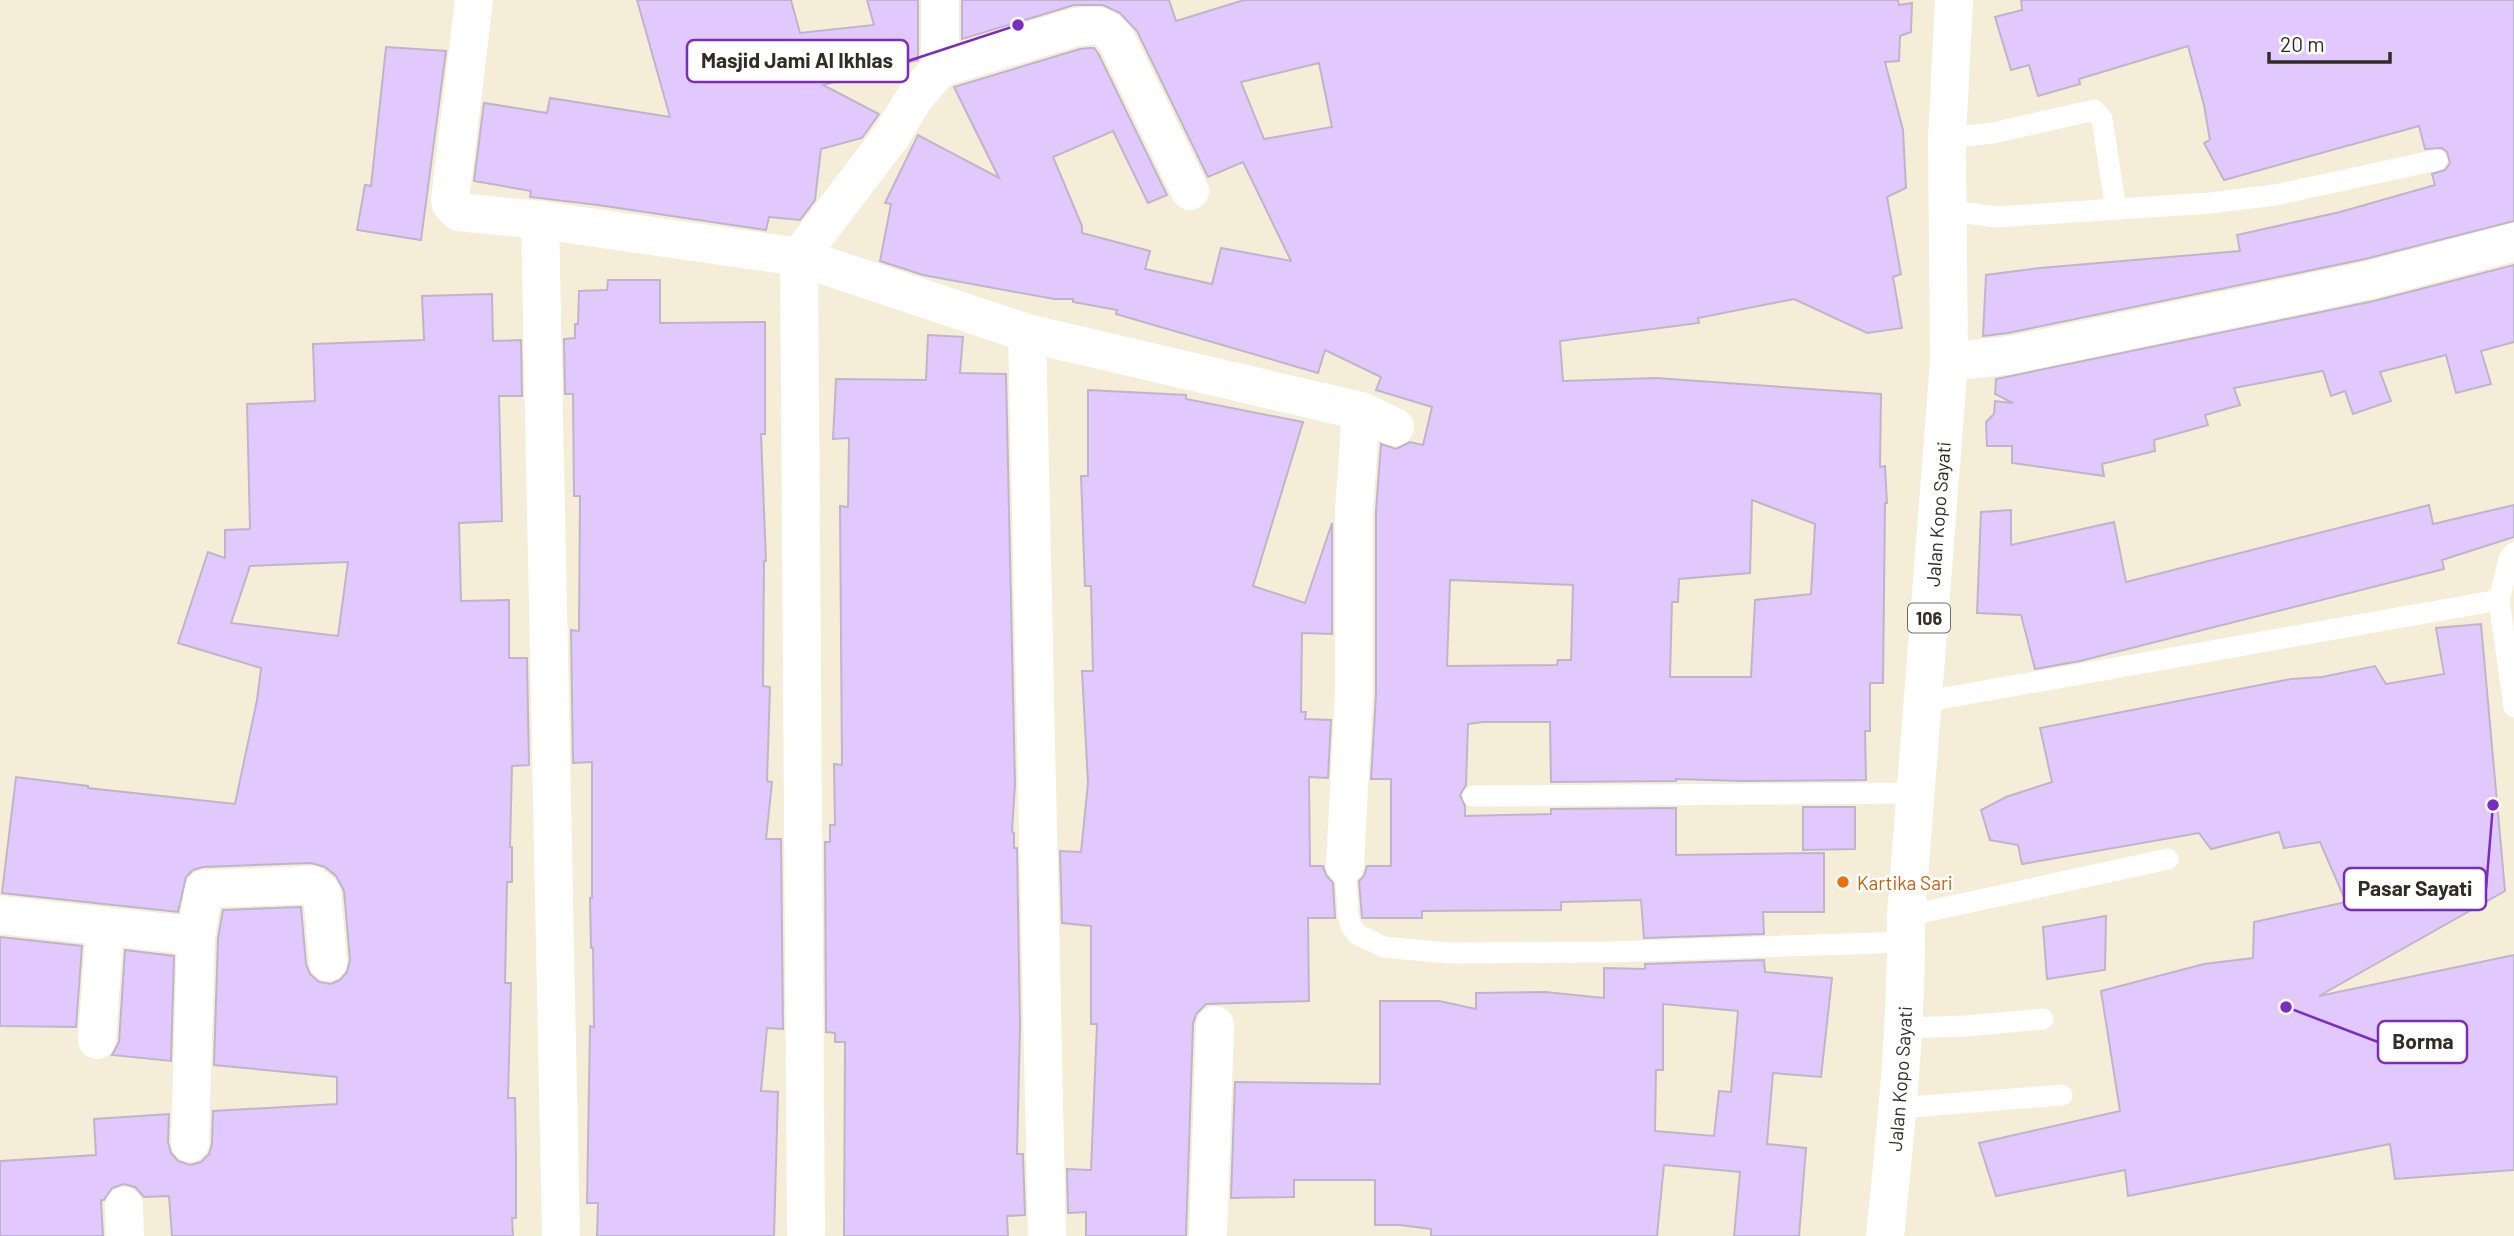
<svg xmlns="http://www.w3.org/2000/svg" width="2514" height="1236" font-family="Barlow,sans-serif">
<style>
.building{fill:#e1c8fd;stroke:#beb6c8;stroke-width:2;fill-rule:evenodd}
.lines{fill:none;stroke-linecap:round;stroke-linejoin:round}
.service{stroke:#fff;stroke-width:21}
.minor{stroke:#fff;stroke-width:38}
.primary{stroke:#fff;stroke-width:38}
.food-dot{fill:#e8710a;stroke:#fff;stroke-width:2.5}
.labels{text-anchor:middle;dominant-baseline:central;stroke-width:5;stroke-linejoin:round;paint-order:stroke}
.shield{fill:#fff;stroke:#6e6c66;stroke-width:2}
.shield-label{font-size:18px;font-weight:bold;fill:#302d25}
.street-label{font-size:19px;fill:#302d25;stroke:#fff}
.food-label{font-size:19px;fill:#c56008;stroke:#fff;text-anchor:start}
.leader{fill:none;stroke:#7b2cbf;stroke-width:2.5}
.callout-dot{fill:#7b2cbf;stroke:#fff;stroke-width:2.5}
.callout{fill:#fff;stroke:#7b2cbf;stroke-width:2.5}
.callout-label{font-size:21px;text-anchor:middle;font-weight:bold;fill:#302d25}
</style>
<rect width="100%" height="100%" fill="#f6edd9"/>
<g class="building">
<polygon points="637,0 791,0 800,33 874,25 867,0 918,0 918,60 823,85 879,114 862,138 821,149 815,200 800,220 769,217 766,230 598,205 530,197 531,191 474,181 484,103 547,113 550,98 670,117"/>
<path d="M 962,0 L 1169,0 L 1176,21 L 1244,0 L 1898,0 L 1899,5 L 1912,3 L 1911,32 L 1900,36 L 1899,61 L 1885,62 L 1903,130 L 1906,188 L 1887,197 L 1901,274 L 1893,277 L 1902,328 L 1867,333 L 1794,299 L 1698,318 L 1699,323 L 1560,341 L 1563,381 L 1656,378 L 1881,394 L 1880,467 L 1885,466 L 1887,503 L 1885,503 L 1883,683 L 1870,683 L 1870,731 L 1865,731 L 1866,780 L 1741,781 L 1676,779 L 1676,781 L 1551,782 L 1550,722 L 1483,722 L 1468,724 L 1466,785 L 1460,795 L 1465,806 L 1465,816 L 1551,814 L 1551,809 L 1676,808 L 1676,855 L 1824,853 L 1824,912 L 1763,912 L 1764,934 L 1644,938 L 1641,900 L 1561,902 L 1561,910 L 1422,911 L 1422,918 L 1362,918 L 1359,881 L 1364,876 L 1367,866 L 1391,866 L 1391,779 L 1371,779 L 1376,694 L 1376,511 L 1381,444 L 1396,449 L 1410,442 L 1423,445 L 1432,407 L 1376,390 L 1381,377 L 1325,350 L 1318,373 L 1116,314 L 1117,310 L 1073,302 L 1073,299 L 1054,299 L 923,275 L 880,261 L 891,204 L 885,203 L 918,135 L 999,178 L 954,87 L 1080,49 L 1090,48 L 1094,48 L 1098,53 L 1167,195 L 1148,203 L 1113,131 L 1053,157 L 1082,226 L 1082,233 L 1150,251 L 1145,269 L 1212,284 L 1221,248 L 1291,261 L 1243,162 L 1208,177 L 1137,31 L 1120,13 L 1103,5 L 1074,5 L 962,39 ZM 1319,63 L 1332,127 L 1264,139 L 1241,82 ZM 1752,500 L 1815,524 L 1811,594 L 1755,600 L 1751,677 L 1670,677 L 1672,602 L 1678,602 L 1679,579 L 1750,573 ZM 1450,580 L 1573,585 L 1571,660 L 1558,660 L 1557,665 L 1447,666 Z"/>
<polygon points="2021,0 2514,0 2514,221 2365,259 2008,333 1983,336 1986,275 2040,268 2240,251 2237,235 2340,212 2435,185 2432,174 2445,170 2450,163 2447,152 2442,148 2425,149 2419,126 2224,180 2204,143 2210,140 2204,105 2188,46 2079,79 2080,84 2038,96 2029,65 2011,70 1995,17 2022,10"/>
<polygon points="386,47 446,51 421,240 357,230 365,185 371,186"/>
<polygon points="2514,265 2514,342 2481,351 2491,384 2456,393 2446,355 2380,372 2391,401 2353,414 2345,391 2331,396 2323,371 2234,388 2240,405 2205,415 2208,425 2154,440 2155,451 2102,464 2104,476 2012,463 2012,446 1987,446 1986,422 1994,414 1995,401 2013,403 1995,394 1996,379 2374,301"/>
<polygon points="608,280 660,280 660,323 765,322 765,434 761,434 766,561 764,561 763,686 770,687 767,781 772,782 766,839 781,839 783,1029 767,1028 761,1091 778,1092 774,1236 597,1236 598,1203 587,1203 590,1026 594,1027 593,948 591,948 590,898 592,898 592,762 573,763 571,630 579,631 580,496 574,496 573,394 565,394 564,339 575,338 575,324 578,324 579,291 607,290"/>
<path d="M 492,294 L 493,341 L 521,340 L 522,396 L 499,396 L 502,521 L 459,523 L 461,601 L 509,600 L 509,658 L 527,658 L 529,765 L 512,766 L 510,847 L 512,847 L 512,882 L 507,882 L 505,983 L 511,983 L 508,1098 L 515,1098 L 516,1159 L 516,1218 L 512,1218 L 513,1236 L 172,1236 L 169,1196 L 144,1197 L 135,1187 L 124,1184 L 112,1188 L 104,1200 L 101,1200 L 103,1236 L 0,1236 L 0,1161 L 96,1155 L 94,1119 L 169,1114 L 168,1142 L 171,1153 L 178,1161 L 190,1165 L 201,1162 L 209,1154 L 212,1144 L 213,1111 L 337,1104 L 337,1077 L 214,1065 L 218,938 L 223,910 L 301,907 L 306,964 L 310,974 L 319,982 L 331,984 L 340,980 L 347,972 L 350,960 L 344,891 L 336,876 L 325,867 L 311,863 L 203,867 L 193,870 L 186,877 L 178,912 L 2,893 L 16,777 L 88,786 L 88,788 L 235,804 L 257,700 L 261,668 L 178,643 L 208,552 L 225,558 L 225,530 L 250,529 L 247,404 L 315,401 L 313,344 L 424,340 L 422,296 ZM 348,562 L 338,636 L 231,623 L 250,566 Z"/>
<polygon points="928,335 963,337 960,373 1006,374 1015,784 1012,832 1014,833 1014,848 1017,848 1020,1027 1017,1154 1023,1154 1025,1215 1007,1216 1008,1236 844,1236 845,1042 835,1042 835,1033 826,1032 825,842 830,842 830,825 835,825 834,764 842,765 840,506 848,507 849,438 833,439 836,379 926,380"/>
<polygon points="1088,390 1186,395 1186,399 1303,422 1253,586 1305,603 1332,523 1332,634 1302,633 1301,712 1306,712 1305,719 1331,720 1328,778 1309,777 1310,866 1323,866 1326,875 1333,883 1335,918 1308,918 1309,1001 1206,1004 1196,1014 1193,1024 1186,1236 1086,1236 1086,1212 1068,1213 1067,1169 1091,1170 1097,1024 1091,1024 1091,926 1062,923 1060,851 1081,852 1088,783 1082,671 1093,671 1091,586 1085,586 1081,476 1088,476"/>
<polygon points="2429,505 2433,524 2514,505 2514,537 2442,560 2444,569 2080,661 2035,669 2021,615 1977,613 1981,512 2011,510 2011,545 2114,522 2126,582"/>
<polygon points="2481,624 2505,891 2319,996 2514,955 2514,1170 2395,1179 2390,1144 2128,1196 2125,1170 1996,1196 1979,1143 2120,1111 2101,991 2204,964 2253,958 2254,922 2346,902 2320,842 2284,848 2279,832 2211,849 2199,833 2022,864 2018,845 1990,840 1981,810 2006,797 2052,782 2040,728 2291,679 2322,677 2375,666 2386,684 2444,674 2436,628"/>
<polygon points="1803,807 1855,807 1855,849 1803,850"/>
<polygon points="2106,916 2105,970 2047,979 2043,927"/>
<polygon points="0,937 82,946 76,1027 0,1026"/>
<polygon points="125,950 174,956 171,1061 112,1055 119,1042"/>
<path d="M 1764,960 L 1765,972 L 1832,978 L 1821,1077 L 1773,1073 L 1767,1144 L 1806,1148 L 1799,1236 L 1734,1236 L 1740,1172 L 1664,1165 L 1657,1236 L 1431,1236 L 1431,1229 L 1400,1225 L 1375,1225 L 1375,1180 L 1294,1180 L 1294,1197 L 1231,1198 L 1235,1082 L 1380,1084 L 1380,1001 L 1439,1001 L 1476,1009 L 1476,993 L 1545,992 L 1604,998 L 1604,968 L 1645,969 L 1645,964 ZM 1663,1004 L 1738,1011 L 1731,1092 L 1719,1091 L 1714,1136 L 1655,1131 L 1656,1070 L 1663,1070 Z"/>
</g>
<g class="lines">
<g class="service">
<polyline points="1947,138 1993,133 2094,110 2102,119 2116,210"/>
<polyline points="1946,210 1996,217 2210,203 2275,195 2437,160"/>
<polyline points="2514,553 2509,559 2499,600 2514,707"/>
<polyline points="1922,702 2499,600"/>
<polyline points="1473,796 1915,793"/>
<polyline points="1345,865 1348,915 1351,926 1358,935 1384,947 1448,953 1611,952 1906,942"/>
<polyline points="1906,916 2168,859"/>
<polyline points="1903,1028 1966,1026 2043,1019"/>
<polyline points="1898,1108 2062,1095"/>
</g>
<g class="minor">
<polyline points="474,0 450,200 451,204 459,212 540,220 799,257 1027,333 1361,411 1395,427"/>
<path d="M 940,68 L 1076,27 C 1097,25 1104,23 1117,41 L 1190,191"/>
<polyline points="540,220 561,1236"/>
<polyline points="1027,333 1047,1236"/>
<polyline points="1949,362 2011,355 2370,280 2514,242"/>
<polyline points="1345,865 1354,693 1354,510 1361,411"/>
<polyline points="0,915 196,936 204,889 312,885 322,893 328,962"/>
<polyline points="97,1040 105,926"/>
<polyline points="190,1143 196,936"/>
<polyline points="124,1206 125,1236"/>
<polyline points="806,1236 799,257 892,135 915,97 940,68 940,0"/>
<polyline points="1208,1236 1215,1025"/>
</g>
<path class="primary" id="s1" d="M 1885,1236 C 1896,1129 1907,1023 1906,916 L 1949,362 L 1947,138 L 1954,0"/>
</g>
<circle class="food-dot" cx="1843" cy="882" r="7"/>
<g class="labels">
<rect class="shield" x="1908" y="603.5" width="42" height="29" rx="5"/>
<g class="shield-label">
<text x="1929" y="618">106</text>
</g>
<g class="street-label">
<text stroke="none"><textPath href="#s1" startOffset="724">Jalan Kopo Sayati</textPath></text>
<text stroke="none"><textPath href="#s1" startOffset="158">Jalan Kopo Sayati</textPath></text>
</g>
<g class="food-label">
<text x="1857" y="882">Kartika Sari</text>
</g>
</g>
<path class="leader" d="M1018 25L908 61M2493 805L2486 889M2286 1007L2378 1042"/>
<g class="callout-dot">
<circle cx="1018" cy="25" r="7"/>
<circle cx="2493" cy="805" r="7"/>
<circle cx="2286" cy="1007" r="7"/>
</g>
<g class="callout">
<rect x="687" y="40" width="221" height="42" rx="7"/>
<rect x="2344" y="868" width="142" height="42" rx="7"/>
<rect x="2378" y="1021" width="89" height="42" rx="7"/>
</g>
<g class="callout-label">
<text x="797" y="68">Masjid Jami Al Ikhlas</text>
<text x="2415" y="896">Pasar Sayati</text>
<text x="2423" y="1049">Borma</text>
</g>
<path d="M2269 52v10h121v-10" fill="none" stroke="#302d25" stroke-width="3.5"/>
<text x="2280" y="52" font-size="21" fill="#302d25" stroke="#ffffff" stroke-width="5" paint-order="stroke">20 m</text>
</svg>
